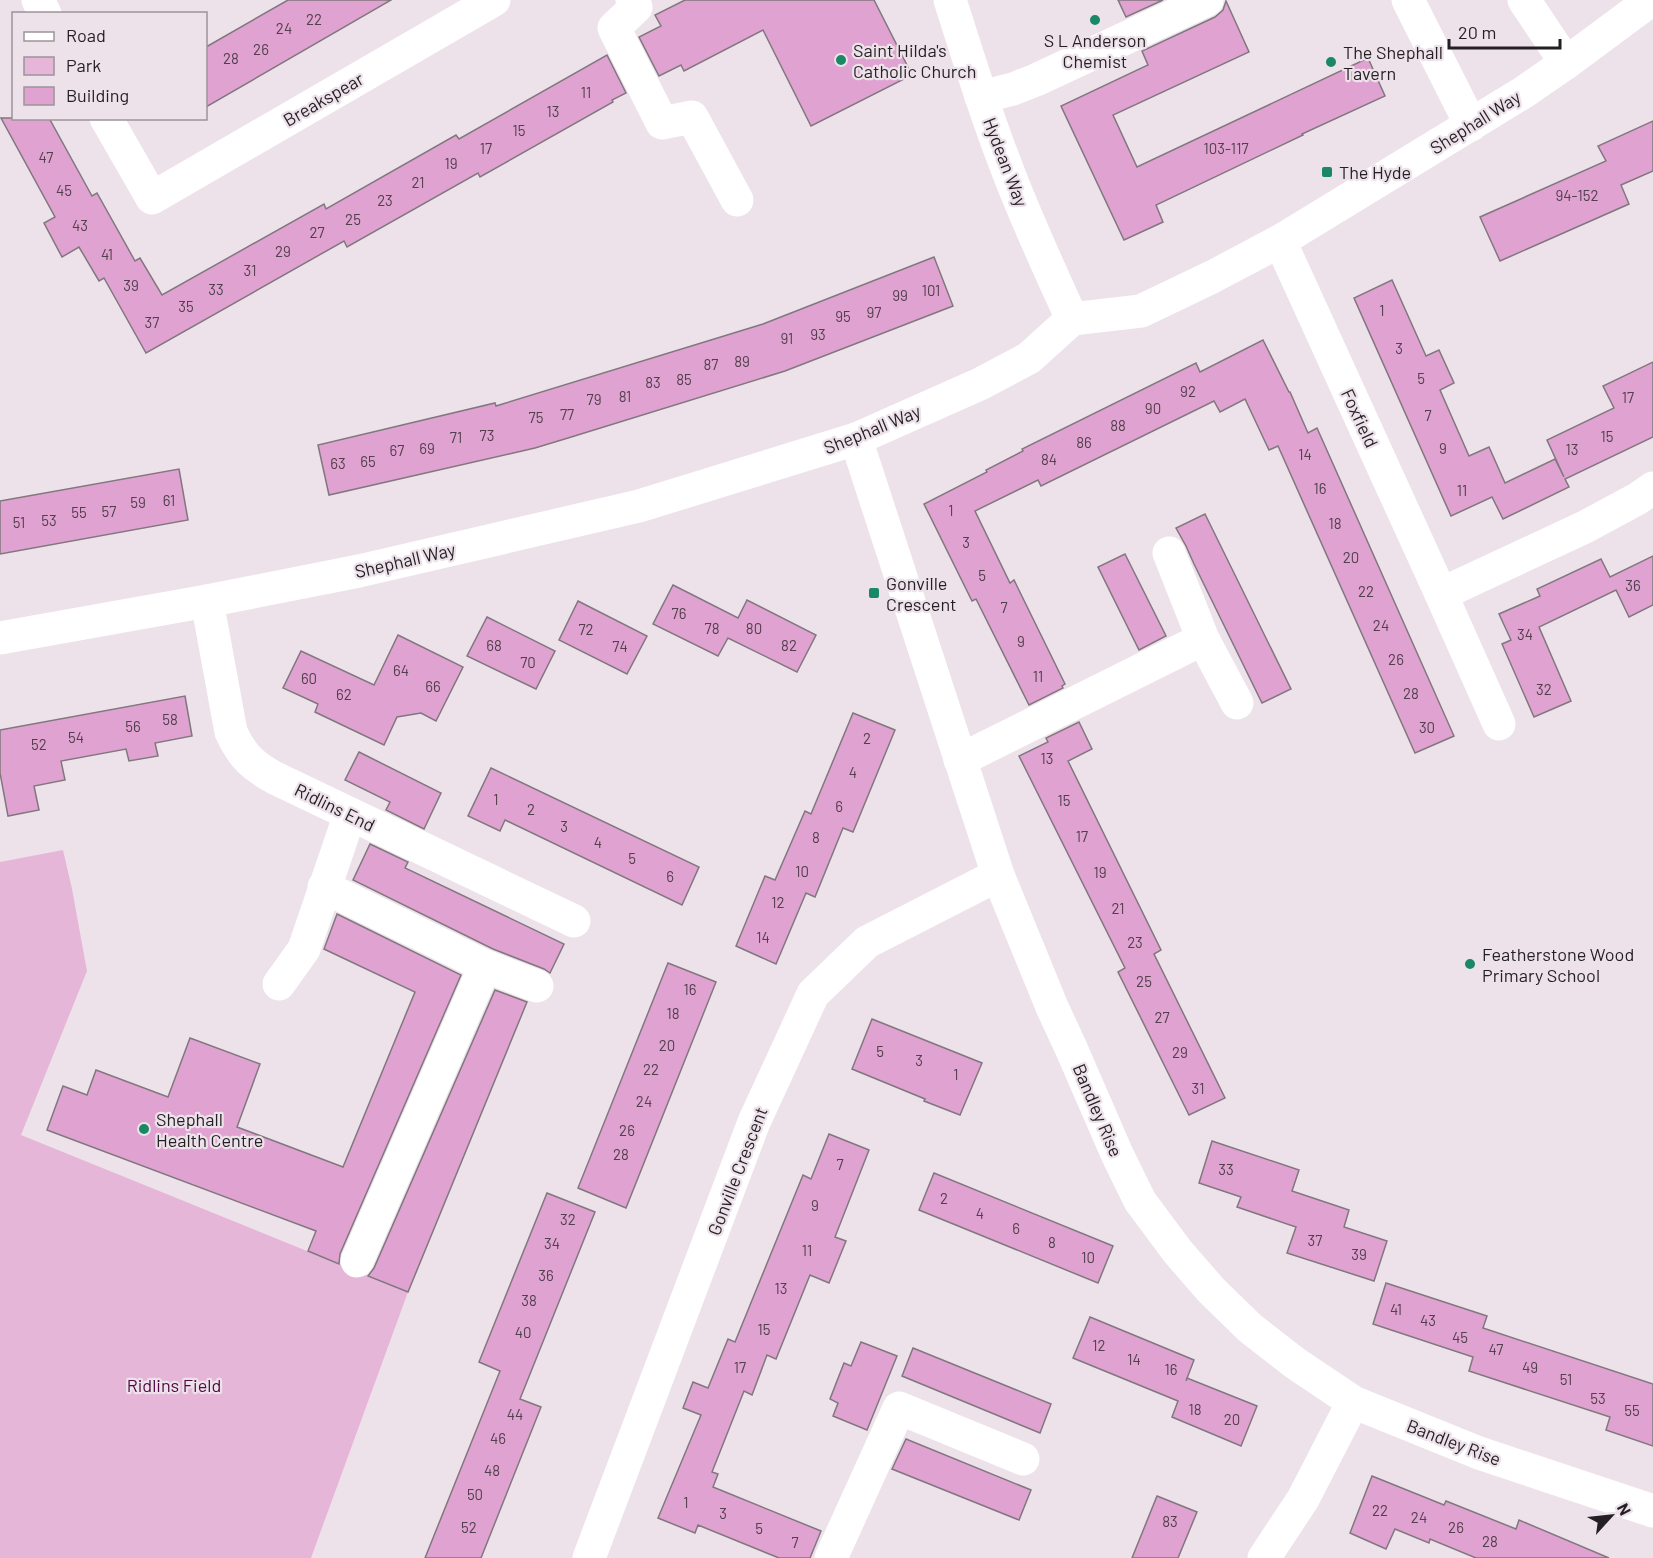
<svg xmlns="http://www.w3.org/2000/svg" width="1653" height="1558" font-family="Barlow,sans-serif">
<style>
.green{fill:#e6b6d9}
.building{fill:#e0a3d1;stroke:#81777e;stroke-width:1.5}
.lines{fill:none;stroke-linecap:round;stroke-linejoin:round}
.minor{stroke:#fff;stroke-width:33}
.poi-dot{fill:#1a8765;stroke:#ede2ea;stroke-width:2}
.labels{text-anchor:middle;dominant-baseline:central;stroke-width:4.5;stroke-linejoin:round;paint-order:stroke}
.number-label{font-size:15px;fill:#52404e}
.poi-label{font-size:18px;fill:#231f22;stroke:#ede2ea;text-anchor:start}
.street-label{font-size:18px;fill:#231f22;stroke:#ede2ea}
.park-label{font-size:18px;fill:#500844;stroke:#ede2ea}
</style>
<rect width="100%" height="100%" fill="#ede2ea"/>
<polygon class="green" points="63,850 72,889 87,971 21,1135 408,1292 311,1558 0,1558 0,862"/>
<g class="building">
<polygon points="288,0 391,0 206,107 206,47"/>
<polygon points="685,0 874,0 912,75 811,126 763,30 684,71 681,65 659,76 639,37 661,26 655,15"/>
<polygon points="1118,0 1163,0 1126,17"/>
<polygon points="1226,1 1249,52 1113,115 1137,167 1368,58 1385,96 1302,134 1303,135 1156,205 1163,222 1124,240 1061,106 1148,65 1142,51 1215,17 1223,10"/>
<polygon points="607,55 626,93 612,100 613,102 480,177 478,173 347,247 344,241 146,353 104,278 99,281 79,247 62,257 44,223 55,217 1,118 49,118 92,196 97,193 135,261 140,258 162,295 324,204 326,209 456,135 459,139"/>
<polygon points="1653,121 1653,171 1621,185 1629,204 1500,261 1480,217 1606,161 1598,146"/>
<polygon points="934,257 953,306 785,371 568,438 535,448 329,495 318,445 495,403 496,406 763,324"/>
<polygon points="1392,280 1426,356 1439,350 1454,383 1440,390 1469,456 1489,447 1505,483 1555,459 1564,477 1547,440 1614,408 1603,386 1653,362 1653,437 1565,479 1569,487 1503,519 1492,497 1451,516 1354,298"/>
<polygon points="1263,340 1289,392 1290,392 1308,433 1317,428 1454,736 1415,753 1278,446 1269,450 1245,399 1220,412 1214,401 1041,486 1038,480 975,511 1010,583 1014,580 1065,684 1062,686 1063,688 1029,705 976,599 972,601 924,504 987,472 986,470 1023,451 1022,449 1196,363 1200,372"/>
<polygon points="179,469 188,520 0,554 0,501"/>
<polygon points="1205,514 1291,689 1262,703 1194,564 1186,546 1176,528"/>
<polygon points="1125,554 1166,636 1139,650 1098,567"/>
<polygon points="1653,556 1653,605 1629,617 1616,590 1539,627 1571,701 1534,717 1502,644 1511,640 1499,614 1540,596 1537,589 1601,559 1610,577"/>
<polygon points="673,585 738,618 747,600 816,635 797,672 728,638 718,656 653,624"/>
<polygon points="578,601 647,636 627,674 559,640"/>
<polygon points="487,617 555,651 536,689 467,656"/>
<polygon points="398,635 463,667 436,721 421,713 397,717 384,745 315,712 318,704 283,688 301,651 374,685"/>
<polygon points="185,696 192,736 155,743 158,756 129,761 126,749 61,761 65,780 34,786 39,810 8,816 0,773 0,730"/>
<polygon points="853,713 895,730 853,832 843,828 815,897 806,893 776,964 736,946 765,876 775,880 805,811 811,814"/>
<polygon points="1079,722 1092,749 1068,761 1161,950 1154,954 1225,1098 1189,1115 1118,972 1125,968 1019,756 1048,742 1046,738"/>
<polygon points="359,752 441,793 424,829 386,810 390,802 345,780"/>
<polygon points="491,768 699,867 682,905 505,820 500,831 468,816"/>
<polygon points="370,844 408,862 405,868 564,944 550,973 544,969 493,949 353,880"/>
<polygon points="337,914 461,975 340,1254 339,1264 308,1251 316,1231 47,1130 63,1086 87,1095 96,1070 168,1097 190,1038 260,1064 237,1127 343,1167 415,992 324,949"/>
<polygon points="668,963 716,982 626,1208 578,1188"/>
<polygon points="495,990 527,1002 408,1292 368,1276 374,1268"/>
<polygon points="872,1019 982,1063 960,1115 924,1101 925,1099 852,1069"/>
<polygon points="829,1134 869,1150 835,1237 846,1241 829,1283 810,1275 776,1359 767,1355 752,1395 744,1391 712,1472 718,1474 713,1487 821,1531 810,1558 779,1558 698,1525 695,1533 658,1518 701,1415 683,1408 693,1382 708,1388 728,1339 735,1342 803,1175 811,1179"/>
<polygon points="1212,1141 1299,1170 1292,1191 1349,1210 1344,1227 1387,1241 1374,1281 1287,1253 1296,1227 1237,1207 1241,1197 1199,1183"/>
<polygon points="934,1173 1113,1246 1098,1283 919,1210"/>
<polygon points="547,1193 595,1212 520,1399 541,1407 481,1558 425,1558 500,1371 479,1362"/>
<polygon points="1386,1283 1487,1316 1483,1328 1653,1384 1653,1446 1606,1430 1610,1417 1469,1371 1473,1357 1373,1324"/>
<polygon points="1090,1317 1194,1360 1186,1381 1187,1378 1257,1406 1241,1446 1172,1417 1178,1401 1073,1358"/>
<polygon points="861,1342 897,1356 867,1430 833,1416 838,1403 830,1399 844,1363 851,1366"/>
<polygon points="913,1348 1051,1404 1040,1433 902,1376"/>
<polygon points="906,1439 1031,1490 1019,1520 892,1469"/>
<polygon points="1372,1476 1444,1505 1446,1501 1516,1529 1519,1520 1609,1558 1476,1558 1430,1539 1429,1543 1395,1529 1386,1549 1350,1533"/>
<polygon points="1157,1496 1197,1512 1178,1558 1132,1558"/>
</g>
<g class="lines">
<g class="minor">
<polyline points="38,0 45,14"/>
<polyline points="632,0 636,7 614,28 662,123 692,117 737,200"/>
<path d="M 950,0 C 967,53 983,106 1003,158 C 1023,213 1048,266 1072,319"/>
<polyline points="1408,0 1471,125"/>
<polyline points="1524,0 1566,63"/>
<polyline points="981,97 1013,89 1036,80 1207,0"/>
<polyline points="106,118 152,198 494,0"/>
<polyline points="1280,241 1441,594 1585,527 1637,499 1653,488"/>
<polyline points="856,439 998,875 1052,1007 1071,1048 1117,1154 1140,1201 1178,1252 1211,1290 1250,1328 1295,1363 1353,1402 1479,1453 1653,1511"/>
<polyline points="1169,553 1203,639 1237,703"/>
<polyline points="1441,594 1499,724"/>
<path d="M 207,601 L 231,732 C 242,756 253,766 275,778 L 574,921"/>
<polyline points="0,638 207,601 359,571 639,506 856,439 980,384 1029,358 1072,319 1141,311 1212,277 1280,241 1524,92 1566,63 1651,0"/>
<polyline points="960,760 1203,639"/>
<polyline points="324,887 485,966 537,986"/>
<polyline points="279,984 304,949 350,814"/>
<polyline points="357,1261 485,966"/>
<polyline points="589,1558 754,1122 813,994 867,942 998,875"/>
<polyline points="831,1558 899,1408 1023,1459"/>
<polyline points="1264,1558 1303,1499 1353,1402"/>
</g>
</g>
<g class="poi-dot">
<circle cx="1095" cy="20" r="6"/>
<circle cx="841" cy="60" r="6"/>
<circle cx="1331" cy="62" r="6"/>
<rect x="1321" y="166" width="12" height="12" rx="3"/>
<rect x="868" y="587" width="12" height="12" rx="3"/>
<circle cx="1470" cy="964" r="6"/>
<circle cx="144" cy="1129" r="6"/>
</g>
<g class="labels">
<g class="number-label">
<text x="314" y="19">22</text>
<text x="284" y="28">24</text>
<text x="261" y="49">26</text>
<text x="231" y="58">28</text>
<text x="586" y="92">11</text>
<text x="553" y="111">13</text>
<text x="519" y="130">15</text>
<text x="486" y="148">17</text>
<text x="1226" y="148">103-117</text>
<text x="46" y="157">47</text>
<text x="451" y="163">19</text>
<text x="418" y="182">21</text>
<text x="64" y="190">45</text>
<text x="1577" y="195">94-152</text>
<text x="385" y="200">23</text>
<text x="353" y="219">25</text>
<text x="80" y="225">43</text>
<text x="317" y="232">27</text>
<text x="283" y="251">29</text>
<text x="107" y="254">41</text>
<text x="250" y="270">31</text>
<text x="131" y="285">39</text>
<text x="216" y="289">33</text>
<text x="931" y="290">101</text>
<text x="900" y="295">99</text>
<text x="186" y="306">35</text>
<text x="1382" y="310">1</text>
<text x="874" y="312">97</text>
<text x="843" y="316">95</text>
<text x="152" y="322">37</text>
<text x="818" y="334">93</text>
<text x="787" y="338">91</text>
<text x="1399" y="348">3</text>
<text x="742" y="361">89</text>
<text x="711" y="364">87</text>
<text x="1421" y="378">5</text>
<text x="684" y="379">85</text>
<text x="653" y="382">83</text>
<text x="1188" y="391">92</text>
<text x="625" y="396">81</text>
<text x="1628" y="397">17</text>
<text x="594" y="399">79</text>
<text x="1153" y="408">90</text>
<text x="567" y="414">77</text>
<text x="1428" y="415">7</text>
<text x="536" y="417">75</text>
<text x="1118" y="425">88</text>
<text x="487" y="435">73</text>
<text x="1607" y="436">15</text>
<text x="456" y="437">71</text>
<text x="1084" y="442">86</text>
<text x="427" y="448">69</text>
<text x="1443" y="448">9</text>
<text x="1572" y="449">13</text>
<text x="397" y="450">67</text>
<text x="1305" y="454">14</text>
<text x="1049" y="459">84</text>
<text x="368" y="461">65</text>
<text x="338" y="463">63</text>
<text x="1320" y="488">16</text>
<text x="1462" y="490">11</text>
<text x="169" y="500">61</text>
<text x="138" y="502">59</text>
<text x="951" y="510">1</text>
<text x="109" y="511">57</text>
<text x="79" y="512">55</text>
<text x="49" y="520">53</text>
<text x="19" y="522">51</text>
<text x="1335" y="523">18</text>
<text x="966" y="542">3</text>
<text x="1351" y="557">20</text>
<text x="982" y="575">5</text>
<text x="1633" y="585">36</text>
<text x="1366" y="591">22</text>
<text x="1004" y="607">7</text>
<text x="679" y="613">76</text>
<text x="1381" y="625">24</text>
<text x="712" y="628">78</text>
<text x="754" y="628">80</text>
<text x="586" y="629">72</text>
<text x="1525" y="634">34</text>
<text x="1021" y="641">9</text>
<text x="494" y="645">68</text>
<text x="789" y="645">82</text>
<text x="620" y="646">74</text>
<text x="1396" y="659">26</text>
<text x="528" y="662">70</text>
<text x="401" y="670">64</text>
<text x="1038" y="676">11</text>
<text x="309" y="678">60</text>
<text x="433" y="686">66</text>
<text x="1544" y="689">32</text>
<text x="1411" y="693">28</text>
<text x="344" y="694">62</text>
<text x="170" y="719">58</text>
<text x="133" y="726">56</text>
<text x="1427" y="727">30</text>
<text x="76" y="737">54</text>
<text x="867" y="738">2</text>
<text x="39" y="744">52</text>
<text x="1047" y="758">13</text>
<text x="853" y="772">4</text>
<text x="496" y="799">1</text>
<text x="1064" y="800">15</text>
<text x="839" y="806">6</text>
<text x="531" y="809">2</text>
<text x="564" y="826">3</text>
<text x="1082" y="836">17</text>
<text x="816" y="837">8</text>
<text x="598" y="842">4</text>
<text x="632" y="858">5</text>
<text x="802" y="871">10</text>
<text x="1100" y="872">19</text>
<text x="670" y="876">6</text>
<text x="778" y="902">12</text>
<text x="1118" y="908">21</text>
<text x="763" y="937">14</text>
<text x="1135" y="942">23</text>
<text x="1144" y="981">25</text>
<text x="690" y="989">16</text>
<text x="673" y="1013">18</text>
<text x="1162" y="1017">27</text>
<text x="667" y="1045">20</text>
<text x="880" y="1051">5</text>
<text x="1180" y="1052">29</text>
<text x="919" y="1060">3</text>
<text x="651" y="1069">22</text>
<text x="956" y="1074">1</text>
<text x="1198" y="1088">31</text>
<text x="644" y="1101">24</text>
<text x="627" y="1130">26</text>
<text x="621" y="1154">28</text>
<text x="840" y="1164">7</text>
<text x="1226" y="1169">33</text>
<text x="944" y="1198">2</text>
<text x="815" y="1205">9</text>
<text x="980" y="1213">4</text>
<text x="568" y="1219">32</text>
<text x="1016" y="1228">6</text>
<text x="1315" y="1240">37</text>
<text x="1052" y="1242">8</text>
<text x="552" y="1243">34</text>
<text x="807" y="1250">11</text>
<text x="1359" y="1254">39</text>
<text x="1088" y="1257">10</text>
<text x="546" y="1275">36</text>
<text x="781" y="1288">13</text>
<text x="529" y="1300">38</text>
<text x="1396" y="1309">41</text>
<text x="1428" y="1320">43</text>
<text x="764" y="1329">15</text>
<text x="523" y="1332">40</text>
<text x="1460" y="1337">45</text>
<text x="1099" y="1345">12</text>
<text x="1496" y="1349">47</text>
<text x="1134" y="1359">14</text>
<text x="740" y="1367">17</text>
<text x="1530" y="1367">49</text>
<text x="1171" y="1369">16</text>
<text x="1566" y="1379">51</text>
<text x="1598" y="1398">53</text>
<text x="1195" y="1409">18</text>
<text x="1632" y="1410">55</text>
<text x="515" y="1414">44</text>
<text x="1232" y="1419">20</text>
<text x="498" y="1438">46</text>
<text x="492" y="1470">48</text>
<text x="475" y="1494">50</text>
<text x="686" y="1502">1</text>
<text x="1380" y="1510">22</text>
<text x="723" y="1513">3</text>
<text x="1419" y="1517">24</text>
<text x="1170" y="1521">83</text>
<text x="469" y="1527">52</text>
<text x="1456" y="1527">26</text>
<text x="759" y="1528">5</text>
<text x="1490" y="1541">28</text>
<text x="795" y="1542">7</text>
</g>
<g class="poi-label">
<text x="1095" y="40" text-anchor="middle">S L Anderson<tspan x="1095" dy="21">Chemist</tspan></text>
<text x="853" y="50">Saint Hilda's<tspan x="853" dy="21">Catholic Church</tspan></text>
<text x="1343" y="52">The Shephall<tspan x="1343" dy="21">Tavern</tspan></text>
<text x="1339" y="172">The Hyde</text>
<text x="886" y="583">Gonville<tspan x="886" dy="21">Crescent</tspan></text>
<text x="1482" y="954">Featherstone Wood<tspan x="1482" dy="21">Primary School</tspan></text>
<text x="156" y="1119">Shephall<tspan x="156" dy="21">Health Centre</tspan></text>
</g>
<g class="street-label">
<text transform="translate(323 99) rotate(-30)">Breakspear</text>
<text transform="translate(1475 122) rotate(-32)">Shephall Way</text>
<text transform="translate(1006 162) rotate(69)">Hydean Way</text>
<text transform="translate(1360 418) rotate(65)">Foxfield</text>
<text transform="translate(872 429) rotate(-22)">Shephall Way</text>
<text transform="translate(405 560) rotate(-13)">Shephall Way</text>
<text transform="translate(335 807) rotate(26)">Ridlins End</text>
<text transform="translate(1098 1110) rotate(67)">Bandley Rise</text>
<text transform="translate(737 1171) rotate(-69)">Gonville Crescent</text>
<text transform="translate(1454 1442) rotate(21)">Bandley Rise</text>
</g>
<g class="park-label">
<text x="174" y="1385">Ridlins Field</text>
</g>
</g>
<rect x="12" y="12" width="195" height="108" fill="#ede2ea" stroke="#9c949a" stroke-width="1.5"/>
<rect x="24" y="32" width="30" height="9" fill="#ffffff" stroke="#9c949a" stroke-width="1.5"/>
<text x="66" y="42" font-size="18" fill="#231f22">Road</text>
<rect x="24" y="57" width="30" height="18" fill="#e6b6d9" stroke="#9c949a" stroke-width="1.5"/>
<text x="66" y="72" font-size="18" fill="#231f22">Park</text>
<rect x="24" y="87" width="30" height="18" fill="#e0a3d1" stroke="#9c949a" stroke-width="1.5"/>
<text x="66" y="102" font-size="18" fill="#231f22">Building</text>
<g transform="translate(1611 1516) rotate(63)" stroke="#ede2ea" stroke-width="4.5" paint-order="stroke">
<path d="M0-4.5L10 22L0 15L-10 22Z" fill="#231f22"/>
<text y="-9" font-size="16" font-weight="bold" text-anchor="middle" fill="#231f22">N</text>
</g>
<path d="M1449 39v9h111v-9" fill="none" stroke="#231f22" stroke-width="3"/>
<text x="1458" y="39" font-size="18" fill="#231f22" stroke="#ede2ea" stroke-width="4.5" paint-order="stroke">20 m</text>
</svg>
